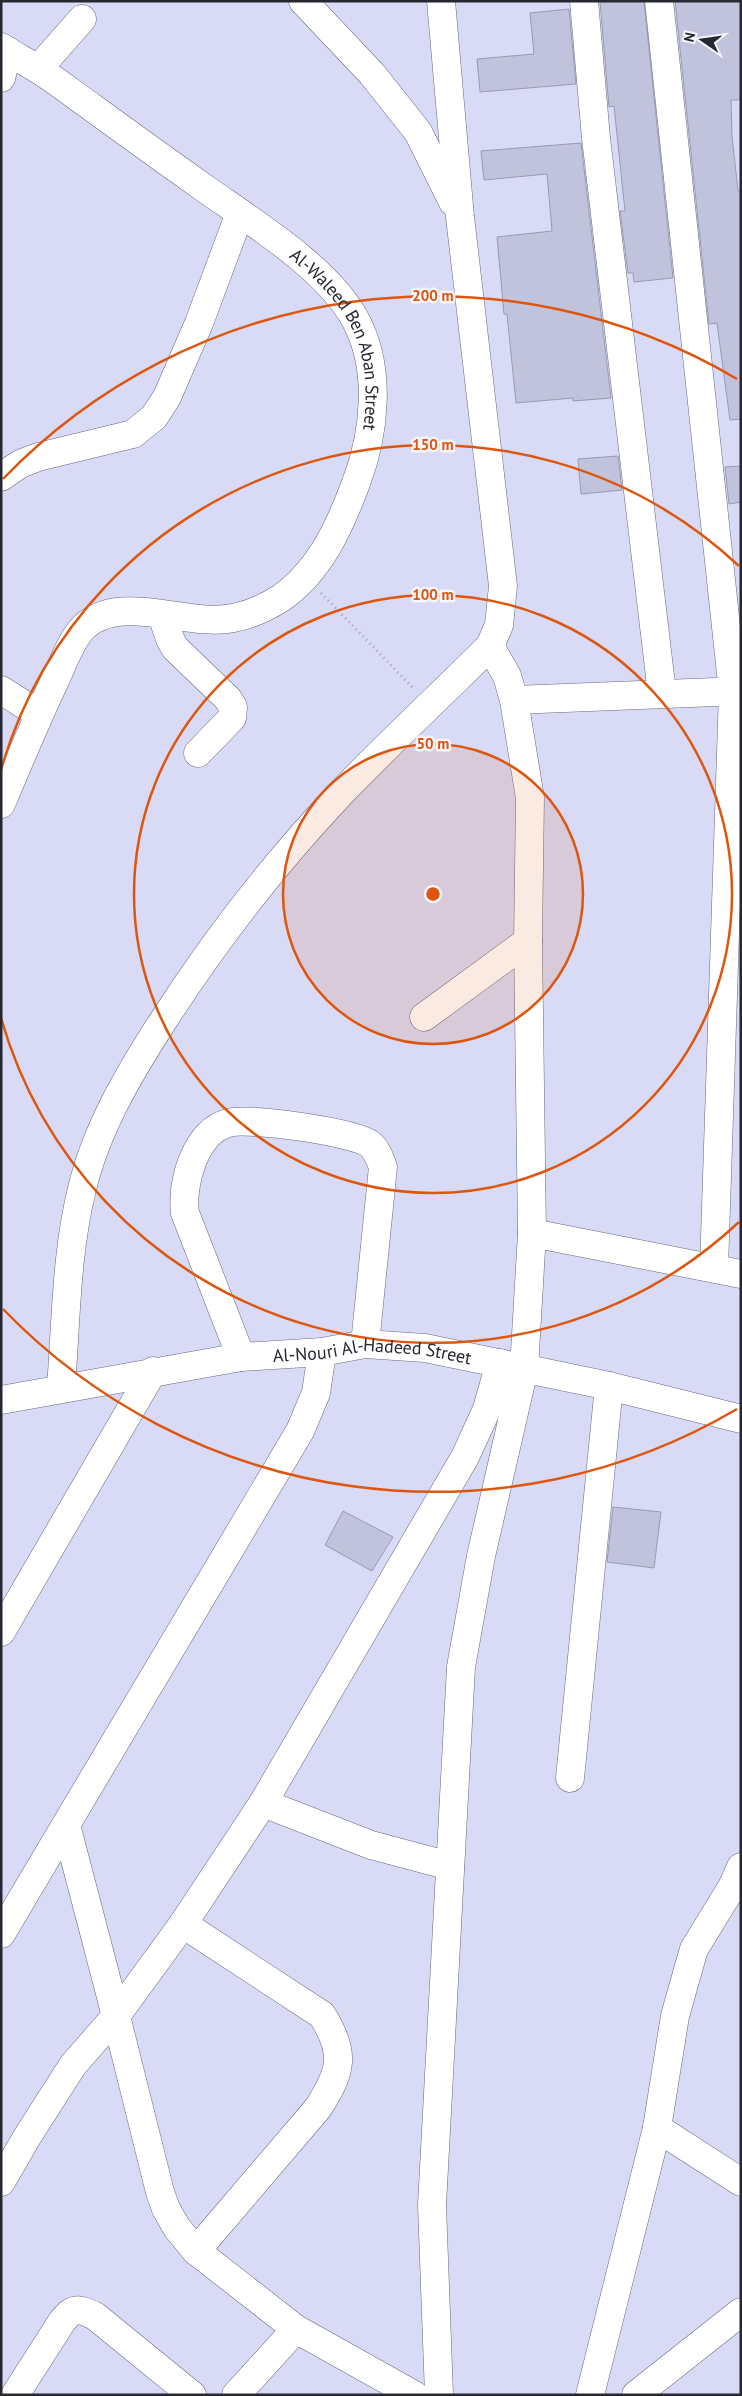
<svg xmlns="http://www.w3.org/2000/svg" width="742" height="2396" font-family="'PT Sans',sans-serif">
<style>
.built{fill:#d9dbf6}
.building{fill:#c1c2dc;stroke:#989ab2}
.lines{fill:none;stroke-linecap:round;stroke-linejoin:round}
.minor-casing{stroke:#66677e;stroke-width:29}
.path{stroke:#a3a5b6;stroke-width:3;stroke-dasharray:1 4;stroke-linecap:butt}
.minor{stroke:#fff;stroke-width:28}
.ring{fill:none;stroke:#de560e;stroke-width:2.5}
.labels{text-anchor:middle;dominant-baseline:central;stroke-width:5;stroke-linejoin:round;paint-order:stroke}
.street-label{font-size:18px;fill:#272731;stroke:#f5f5fb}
.centre{fill:#de560e;stroke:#f5f5fb;stroke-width:2.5}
.ring-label{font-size:15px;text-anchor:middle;font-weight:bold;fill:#de560e;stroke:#f5f5fb;stroke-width:5;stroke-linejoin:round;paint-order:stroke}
</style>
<rect width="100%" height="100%" fill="#e5e7fc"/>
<rect class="built" x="1" y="1" width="740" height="2394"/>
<g class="building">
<polygon points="600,1 644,1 673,278 634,282 633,273 628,273 620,211 625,211 614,106 609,107"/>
<polygon points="675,1 741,1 741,100 731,100 732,136 738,191 741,191 741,419 730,420 717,323 709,324"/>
<polygon points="569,9 576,84 480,92 477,59 534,54 530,13"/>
<polygon points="581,143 611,398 573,401 573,398 516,403 507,314 504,314 497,237 552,231 547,174 484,180 481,151"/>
<polygon points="618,456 622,490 581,494 578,459"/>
<polygon points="741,466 741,502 729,504 725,467"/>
<polygon points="613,1507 661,1512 654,1568 607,1562"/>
<polygon points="343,1511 393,1537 372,1571 325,1545"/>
</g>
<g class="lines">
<defs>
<g id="minor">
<polyline points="303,1 372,74 418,132 453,202"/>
<polyline points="584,1 596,138 662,693"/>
<polyline points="659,1 733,692 714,1268"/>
<path id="s1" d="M 1,47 C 13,55 25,61 36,68 C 56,80 74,95 93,108 C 131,136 169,163 207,190 C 254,223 328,269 355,319 C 382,368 375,433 356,483 C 340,526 320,571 281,598 C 267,607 249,615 233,618 C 188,628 116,590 81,630 C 70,643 64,661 57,676 C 37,718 19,761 1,804"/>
<polyline points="38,69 82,19"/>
<polyline points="1,78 8,51"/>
<polyline points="1,477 20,464 38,457 133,434 154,417 167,397 199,323 240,213"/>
<polyline points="162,615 170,639 175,648 228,699 233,707 232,718 198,753"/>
<polyline points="1,690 39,714"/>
<polyline points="514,700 741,691"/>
<polyline points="424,1017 528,941"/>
<polyline points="532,1233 741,1274"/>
<path d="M 241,1357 L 185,1213 C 181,1184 195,1132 228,1123 C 248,1117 354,1132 370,1144 C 377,1150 380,1159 383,1167 L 365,1344"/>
<path d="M 61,1388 C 66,1322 66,1253 82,1189 C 96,1129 130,1072 163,1021 C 215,940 275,863 341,793 C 389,743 441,695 490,646 L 499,625 L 503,586 L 460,217 L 441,1"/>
<path id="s2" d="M 1,1400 L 241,1357 L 322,1352 L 365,1344 L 425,1348 L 609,1386 L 741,1419"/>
<polyline points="1,1632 153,1371"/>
<polyline points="570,1778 609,1386"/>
<polyline points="263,1803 371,1845 450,1866"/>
<polyline points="66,1825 116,2016 160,2192 166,2209 177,2228 196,2251 296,2329 414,2395"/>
<path d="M 183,1924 L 322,2015 C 346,2053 342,2071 318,2108 L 196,2251"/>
<polyline points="1,1934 300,1431 316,1393 322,1352"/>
<polyline points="657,2128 741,2182"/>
<polyline points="1,2182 27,2137 73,2065 116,2016 183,1924 263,1803 465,1457 487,1409 500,1363"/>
<path d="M 15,2395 L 61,2323 C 73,2307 77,2308 95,2316 L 192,2395"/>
<polyline points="236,2395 296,2329"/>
<polyline points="439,2395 432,2205 461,1667 481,1556 524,1369 532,1233 528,941 530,798 514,700 507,676 490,646"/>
<polyline points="590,2395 657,2128 675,2016 688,1970 694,1949 732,1887 741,1867"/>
<polyline points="636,2395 741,2312"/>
</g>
</defs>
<use href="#minor" class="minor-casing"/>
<polyline class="path" points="321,593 414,689"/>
<use href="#minor" class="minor"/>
</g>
<circle cx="433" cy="894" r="150" fill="#de560e" fill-opacity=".12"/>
<g class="ring">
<circle cx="433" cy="894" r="150"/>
<circle cx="433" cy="894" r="299"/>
<path d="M739 1222A449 449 0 0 1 1 1018M1 770A449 449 0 0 1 739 566"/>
<path d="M737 1409A598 598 0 0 1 3 1309M3 479A598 598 0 0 1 737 379"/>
</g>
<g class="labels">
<g class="street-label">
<text stroke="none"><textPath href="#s1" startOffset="460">Al-Waleed Ben Aban Street</textPath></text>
<text stroke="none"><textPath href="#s2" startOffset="376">Al-Nouri Al-Hadeed Street</textPath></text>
</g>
</g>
<circle cx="433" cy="894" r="8" class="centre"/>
<g class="ring-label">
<text x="433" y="301">200 m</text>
<text x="433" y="450">150 m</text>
<text x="433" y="600">100 m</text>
<text x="433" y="749">50 m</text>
</g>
<rect width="742" height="2396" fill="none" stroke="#272731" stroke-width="5"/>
<g transform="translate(702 40) rotate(283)" stroke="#f5f5fb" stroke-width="4" paint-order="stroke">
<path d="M0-4L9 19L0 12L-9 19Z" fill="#272731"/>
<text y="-8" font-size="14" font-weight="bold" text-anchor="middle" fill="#272731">N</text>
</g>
</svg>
